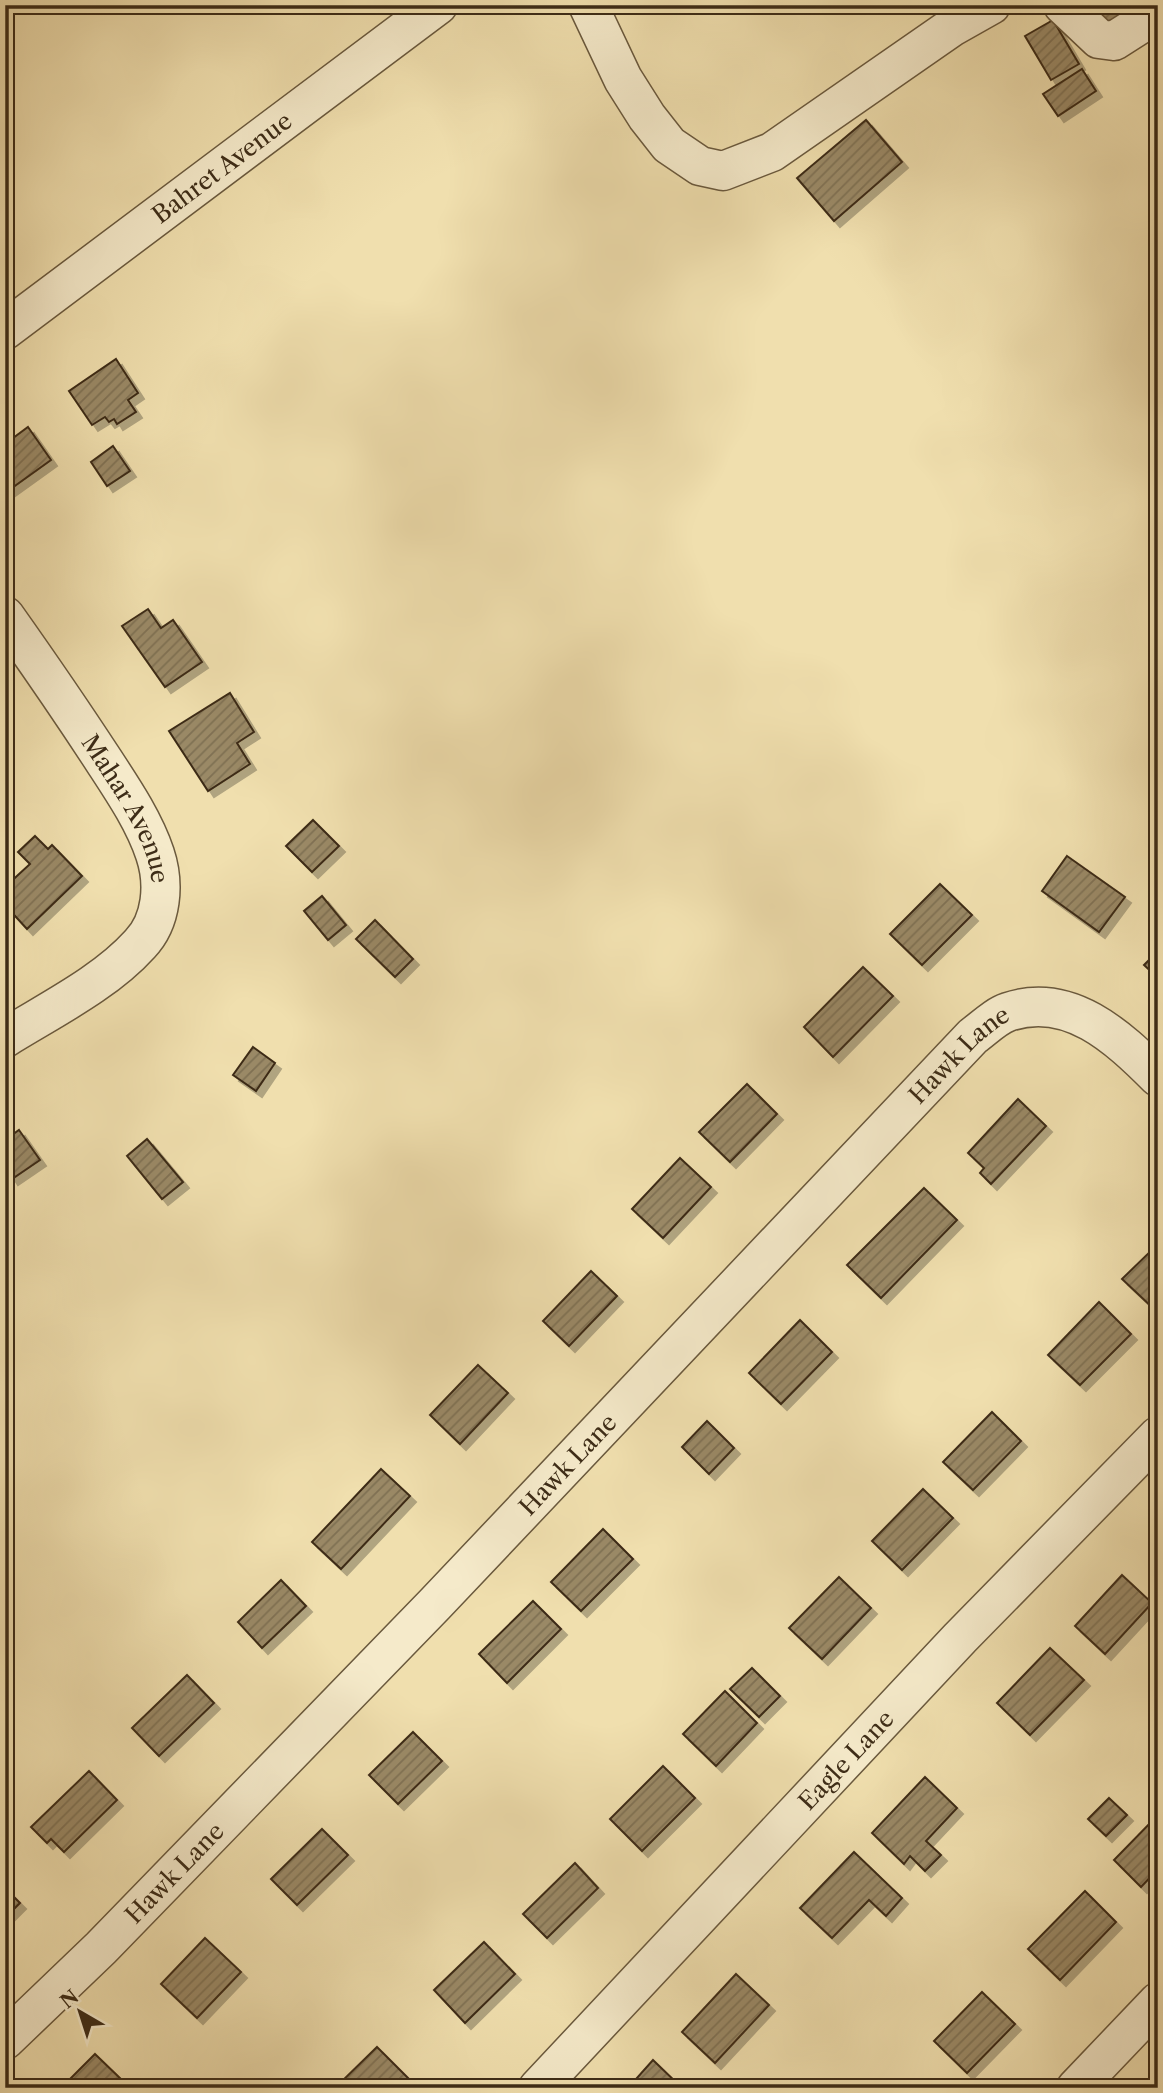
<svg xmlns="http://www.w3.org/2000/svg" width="1163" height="2093" font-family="'Libre Caslon Text',serif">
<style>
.building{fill:url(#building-hatch);stroke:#3d2c17;stroke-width:2;filter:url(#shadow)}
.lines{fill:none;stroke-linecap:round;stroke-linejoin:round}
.minor-casing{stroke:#6a593d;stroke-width:41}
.minor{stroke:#f5eaca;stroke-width:38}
.labels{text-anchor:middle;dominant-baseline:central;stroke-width:5;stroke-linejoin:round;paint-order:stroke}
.street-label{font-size:24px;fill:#3d2c17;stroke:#f5eaca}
</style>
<defs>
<pattern id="building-hatch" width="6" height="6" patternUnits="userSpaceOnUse" patternTransform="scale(1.75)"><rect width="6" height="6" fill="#9a8966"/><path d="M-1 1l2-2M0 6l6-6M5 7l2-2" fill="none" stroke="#7f7053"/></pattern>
<filter id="shadow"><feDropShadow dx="6" dy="6" stdDeviation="0" flood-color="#0004"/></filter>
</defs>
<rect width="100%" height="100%" fill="#f0dfae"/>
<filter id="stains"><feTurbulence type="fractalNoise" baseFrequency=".00286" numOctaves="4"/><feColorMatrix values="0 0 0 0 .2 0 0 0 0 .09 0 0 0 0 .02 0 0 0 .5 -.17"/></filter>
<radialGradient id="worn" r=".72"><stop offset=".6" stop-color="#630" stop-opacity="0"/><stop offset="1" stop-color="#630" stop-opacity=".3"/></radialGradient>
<g class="building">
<polygon points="1089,5 1150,5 1104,31"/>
<polygon points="1053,20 1079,64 1051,80 1025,36"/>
<polygon points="1082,69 1096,91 1058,116 1043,94"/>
<polygon points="866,120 902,162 834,221 797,178"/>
<polygon points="116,359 138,393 128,400 136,412 117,424 114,419 109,422 105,417 92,425 69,391"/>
<polygon points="28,427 51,460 5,493 5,444"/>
<polygon points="113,446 130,471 107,486 91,462"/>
<polygon points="148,609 161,628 173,620 202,662 165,687 122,626"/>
<polygon points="230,693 254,732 237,743 250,764 208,791 169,731"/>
<polygon points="313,820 339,846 312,872 286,846"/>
<polygon points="35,836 48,849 52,845 82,876 27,929 5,905 5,887 30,864 18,852"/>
<polygon points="1067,856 1125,897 1099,932 1042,891"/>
<polygon points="940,884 972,915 922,965 890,934"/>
<polygon points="322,896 346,925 328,940 304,911"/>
<polygon points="375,920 413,959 395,977 356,939"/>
<polygon points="1158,951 1158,978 1144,965"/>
<polygon points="863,967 893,996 833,1057 804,1027"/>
<polygon points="253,1047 275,1063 256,1091 233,1075"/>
<polygon points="747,1084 777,1114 730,1162 699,1132"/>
<polygon points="1018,1099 1046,1126 991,1184 980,1173 984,1168 968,1153"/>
<polygon points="19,1130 40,1160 12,1179 5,1168 5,1140"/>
<polygon points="147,1139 183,1182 162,1199 127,1156"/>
<polygon points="680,1158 711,1187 663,1238 632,1209"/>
<polygon points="924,1188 957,1220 881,1298 847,1265"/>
<polygon points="1158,1244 1158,1305 1154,1309 1122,1279"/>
<polygon points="591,1271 617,1296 569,1346 543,1321"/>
<polygon points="1099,1302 1131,1334 1080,1385 1048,1355"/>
<polygon points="800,1320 832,1352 781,1404 749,1373"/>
<polygon points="478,1365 508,1393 460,1444 430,1415"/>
<polygon points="992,1412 1021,1441 973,1490 943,1462"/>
<polygon points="707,1421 734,1448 709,1474 682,1447"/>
<polygon points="381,1469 410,1496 341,1569 312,1542"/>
<polygon points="923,1489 953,1518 902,1570 872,1541"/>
<polygon points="603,1529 633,1559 581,1611 551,1582"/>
<polygon points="1122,1575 1152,1603 1105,1654 1075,1626"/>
<polygon points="839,1577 871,1608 822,1659 789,1628"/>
<polygon points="281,1580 306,1606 262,1648 238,1622"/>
<polygon points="533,1601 561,1629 507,1683 479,1654"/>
<polygon points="1050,1648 1084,1680 1030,1735 997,1703"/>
<polygon points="752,1668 780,1696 759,1717 730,1689"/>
<polygon points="187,1675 214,1703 159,1756 132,1728"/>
<polygon points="725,1691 757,1723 716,1766 683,1734"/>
<polygon points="413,1732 442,1761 398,1804 369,1775"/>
<polygon points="663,1766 695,1798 642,1851 610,1819"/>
<polygon points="89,1771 117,1800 64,1852 51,1839 47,1843 31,1827"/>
<polygon points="925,1777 957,1808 926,1841 941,1855 925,1871 910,1856 904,1864 872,1833"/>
<polygon points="1109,1798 1127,1815 1106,1836 1088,1819"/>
<polygon points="1158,1815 1158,1869 1141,1887 1114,1860"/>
<polygon points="322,1829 348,1855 297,1905 271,1879"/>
<polygon points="854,1852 902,1898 886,1916 869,1900 832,1938 800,1908"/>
<polygon points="575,1863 598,1888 547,1938 523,1914"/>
<polygon points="5,1888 20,1903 5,1918"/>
<polygon points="1085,1891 1116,1922 1060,1980 1028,1949"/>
<polygon points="205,1938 241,1972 197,2018 161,1984"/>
<polygon points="484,1942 515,1974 465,2023 434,1990"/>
<polygon points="736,1974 769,2005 715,2063 682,2032"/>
<polygon points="982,1992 1015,2024 967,2073 934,2041"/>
<polygon points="377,2047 409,2079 400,2088 335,2088"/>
<polygon points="95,2054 127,2085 125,2088 61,2088"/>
<polygon points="653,2060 682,2088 628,2088"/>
</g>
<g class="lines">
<defs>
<g id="minor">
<polyline points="588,5 623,79 647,117 669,145 700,166 723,171 772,152 952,27 991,5"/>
<polyline points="1063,5 1099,39 1114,41 1158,13"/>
<path id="s1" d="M 5,330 L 438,5"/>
<path id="s2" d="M 5,616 C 39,664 72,712 104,761 C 123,790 144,821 155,854 C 165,884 162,921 140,944 C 105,983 50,1010 5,1038"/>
<path id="s3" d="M 5,2040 L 101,1948 L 435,1604 L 973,1036 C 984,1028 996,1016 1008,1012 C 1069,991 1118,1037 1158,1077"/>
<path id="s4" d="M 538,2088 L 960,1638 L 1158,1436"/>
<polyline points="1076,2088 1158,2002"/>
</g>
</defs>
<use href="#minor" class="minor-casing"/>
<use href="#minor" class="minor"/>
</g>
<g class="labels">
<g class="street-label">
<text stroke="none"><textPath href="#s1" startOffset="271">Bahret Avenue</textPath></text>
<text stroke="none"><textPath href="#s2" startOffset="229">Mahar Avenue</textPath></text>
<text stroke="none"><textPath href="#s3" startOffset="1372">Hawk Lane</textPath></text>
<text stroke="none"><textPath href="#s3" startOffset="805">Hawk Lane</textPath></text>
<text stroke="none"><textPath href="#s4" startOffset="450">Eagle Lane</textPath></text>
<text stroke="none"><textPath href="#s3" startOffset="238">Hawk Lane</textPath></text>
</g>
</g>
<rect width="1163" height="2093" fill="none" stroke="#f0dfae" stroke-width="28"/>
<rect x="7" y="7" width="1149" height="2079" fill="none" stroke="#3d2c17" stroke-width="3.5"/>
<rect x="14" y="14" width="1135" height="2065" fill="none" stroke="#3d2c17" stroke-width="2"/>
<g transform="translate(80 2012) rotate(321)" stroke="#f5eaca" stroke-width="5" paint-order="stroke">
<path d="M0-5L12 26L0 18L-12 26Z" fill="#3d2c17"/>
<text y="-10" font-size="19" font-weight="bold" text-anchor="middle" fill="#3d2c17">N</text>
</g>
<rect width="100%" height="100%" filter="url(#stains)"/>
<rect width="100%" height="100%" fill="url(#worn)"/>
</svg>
